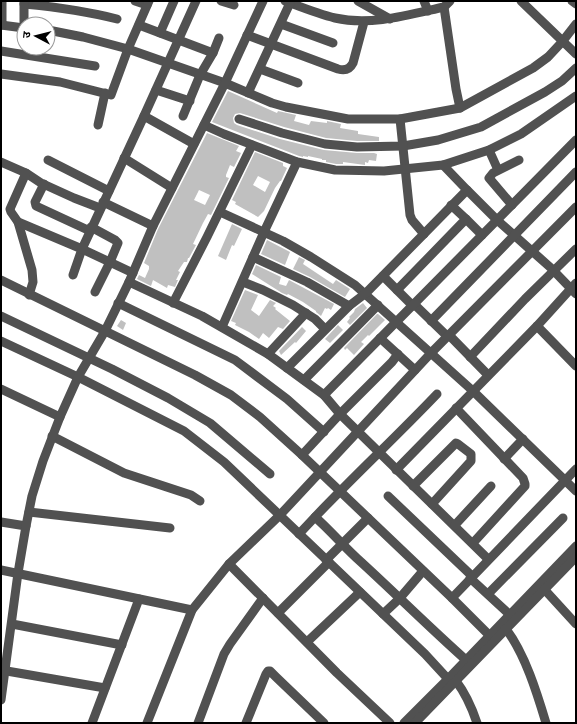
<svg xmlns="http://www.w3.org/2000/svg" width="577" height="724" font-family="Inter,'Noto Sans Devanagari',sans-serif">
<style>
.building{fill:#c0c0c0;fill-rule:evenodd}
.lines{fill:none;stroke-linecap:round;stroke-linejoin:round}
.minor{stroke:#515151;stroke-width:9}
</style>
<rect width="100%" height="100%" fill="#fff"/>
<g class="building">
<polygon points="228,91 277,113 278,111 296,115 294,121 309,125 311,121 327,123 327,121 341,124 340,128 358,131 358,134 379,137 379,141 357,141 326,138 284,127 240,113 235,114 233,118 234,123 237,125 280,139 324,150 357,153 374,153 377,154 376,161 369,160 368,163 365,162 365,165 343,162 343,164 336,164 326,162 326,160 322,160 322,159 308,156 308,157 303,156 303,157 299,156 212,122"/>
<path d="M 207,133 L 239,146 L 236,151 L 241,153 L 234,167 L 230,165 L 226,175 L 226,177 L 229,178 L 211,215 L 208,214 L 203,223 L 193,244 L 196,245 L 189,258 L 188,258 L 187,262 L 184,262 L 178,271 L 180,272 L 176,280 L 178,280 L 175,287 L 168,285 L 167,288 L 153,280 L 151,286 L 137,279 L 139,275 L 145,278 L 149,269 L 149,266 L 144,263 L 158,229 ZM 199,190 L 210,195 L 205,205 L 194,200 Z"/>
<path d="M 255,152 L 283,163 L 283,166 L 287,168 L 281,181 L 280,181 L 275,188 L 264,211 L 258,217 L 235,204 L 236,202 L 232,200 ZM 258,176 L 270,182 L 265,192 L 253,185 Z"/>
<polygon points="232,224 242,229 234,246 232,245 226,260 218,256"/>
<polygon points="267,240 290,252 285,265 261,254"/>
<polygon points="299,257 305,260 303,264 333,284 336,280 350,289 345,297 310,277 293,269"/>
<polygon points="256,265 281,277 279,284 286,286 289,280 334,304 331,310 328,308 327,309 325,308 321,316 316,312 316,311 303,302 288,294 287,295 282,293 252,274"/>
<polygon points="245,290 258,295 251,310 259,316 270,300 276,303 273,306 276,308 275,309 290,321 283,329 278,327 269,338 263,333 259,339 249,332 235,325 236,323 231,321"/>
<polygon points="363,303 367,308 350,325 347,322 350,318 349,317 354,312 355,309"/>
<polygon points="377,314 378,314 385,320 369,336 368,335 361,342 364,344 354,355 347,348 345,350 344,348"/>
<polygon points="121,320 126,323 123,330 117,326"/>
<polygon points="338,325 343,330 330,343 325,339"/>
<polygon points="302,327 306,331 296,343 295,342 281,355 279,351"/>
</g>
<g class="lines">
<g class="minor">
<polyline points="135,1 147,5"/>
<polyline points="221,1 234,5"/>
<path d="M 285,1 C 301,7 318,14 335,18 C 371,26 408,15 444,7 L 450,1"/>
<polyline points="358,1 390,19"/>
<polyline points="424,1 428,11"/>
<polyline points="521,1 576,54"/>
<polyline points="572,1 576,4"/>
<path d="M 24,4 C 56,7 86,11 117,19"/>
<polyline points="444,7 456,89 460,108"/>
<polyline points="24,24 24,1"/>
<polyline points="281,24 333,43"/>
<polyline points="1,25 24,28"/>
<polyline points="2,25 2,1"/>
<polyline points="139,25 213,53"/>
<polyline points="48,30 83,37 128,49 225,83 272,103 286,107 348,119 400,119 460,108 533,68 548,57 562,42 576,24"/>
<polyline points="160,33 174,1"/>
<path d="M 247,35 L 338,69 C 345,71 350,69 353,63 L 364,22"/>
<polyline points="1,51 95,66"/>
<polyline points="260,69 298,83"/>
<polyline points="1,74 60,82 111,95 128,49 149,1"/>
<polyline points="156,90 190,101"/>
<polyline points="248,93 290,3"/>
<polyline points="144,116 194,144"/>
<polyline points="183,116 200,75 213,53 219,38"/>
<polyline points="239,119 282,133 325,144 357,147 403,146 438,140 481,127 545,92 562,81 576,68"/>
<polyline points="400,119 410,215 412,220 424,234"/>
<polyline points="98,125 105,93"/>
<polyline points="204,125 224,134 297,162 335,170 384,171 443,165 489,150 521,134 576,96"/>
<polyline points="489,150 498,170"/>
<polyline points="124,158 172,188"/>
<polyline points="48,160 109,191"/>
<polyline points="1,162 26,173 41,183 74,198 100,208"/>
<polyline points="26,173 10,209 11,212 18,222 32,270 33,282 29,295"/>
<polyline points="44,184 35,202 36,206 90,231"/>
<polyline points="467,190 497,220 551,268 576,294"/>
<polyline points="103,202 153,226"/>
<polyline points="512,205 489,178 493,173 519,160"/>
<polyline points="220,212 283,241 311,257 355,285 473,391 576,491"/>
<polyline points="466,219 482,235"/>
<polyline points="18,222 82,249 73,275"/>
<polyline points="91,227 115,240 118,243 110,262 95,292"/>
<polyline points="253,257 307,282 349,306"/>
<polyline points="133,273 82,249 144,116 196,1"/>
<polyline points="383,276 413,306"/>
<polyline points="1,280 195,375 231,395 260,417 302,455 452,598 489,635"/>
<polyline points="129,282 202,316 268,354 324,395 340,414 488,559"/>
<polyline points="243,282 263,290 293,305 315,319 325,329"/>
<polyline points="397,290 466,219 451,205"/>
<polyline points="118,303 235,360 287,399 324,432"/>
<polyline points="173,303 207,237 252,145"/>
<polyline points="414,304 447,336"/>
<polyline points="1,316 112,369 168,398 210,423 270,474"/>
<polyline points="431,321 576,172"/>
<polyline points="537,326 576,366"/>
<polyline points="222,327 264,232 297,162"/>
<polyline points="449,335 488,375"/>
<polyline points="380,338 415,370"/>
<polyline points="1,341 78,377 184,431 224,462 425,654 448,679"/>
<polyline points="268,354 306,313"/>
<polyline points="470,357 525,299 576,249"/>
<polyline points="287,368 349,306 366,293 467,190 443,165"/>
<polyline points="304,380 378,305"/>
<polyline points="1,389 60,417"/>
<polyline points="324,395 576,140"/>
<polyline points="456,408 523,478 525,484 525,486 473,543"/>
<polyline points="52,436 124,473 191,495 200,501"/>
<polyline points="302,455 340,414 392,362 398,354"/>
<polyline points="504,459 523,439"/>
<polyline points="396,470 537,326 576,283"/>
<polyline points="413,486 456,443 458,444 471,454 471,461 432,504"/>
<polyline points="388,496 472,576"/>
<polyline points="29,512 170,528"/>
<path d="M 315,517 C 355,475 397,436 437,394"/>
<polyline points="1,522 26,526"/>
<polyline points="455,525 491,486"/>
<path d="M 299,534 L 315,517 C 331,531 345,548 361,562 C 396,594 430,628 466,660"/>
<polyline points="326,560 368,518"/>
<polyline points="229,564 337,673 390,723"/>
<polyline points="1,570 192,610"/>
<polyline points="470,578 509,614"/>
<polyline points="544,589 576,624"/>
<polyline points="488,594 563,518"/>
<polyline points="452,598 576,469"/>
<polyline points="278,613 329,562"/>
<polyline points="383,614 399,599 423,571"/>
<polyline points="12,624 122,645"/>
<path d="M 506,629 C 525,654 537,693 546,723"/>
<polyline points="307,642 360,592"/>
<polyline points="1,670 105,688"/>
<path d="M 456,681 C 466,694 472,708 477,723"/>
<polyline points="1,700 18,573 26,526 32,496 43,461 60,417 78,377 105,331 129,282 153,226 225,83 263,1"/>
<polyline points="92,723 139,599"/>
<polyline points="147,723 192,610 229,564 280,515 431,353 576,207"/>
<polyline points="198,723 224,654 230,644 263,598"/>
<polyline points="246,723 266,674 268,671 270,671 276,677 324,723"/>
<polyline points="404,723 448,679 576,546"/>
<polyline points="415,723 576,557"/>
</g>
</g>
<rect width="577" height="724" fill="none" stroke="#000000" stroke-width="4"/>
<g transform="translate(36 36) rotate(277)"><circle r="19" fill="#ffffff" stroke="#999999"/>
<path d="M0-3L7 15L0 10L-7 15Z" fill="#000000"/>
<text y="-6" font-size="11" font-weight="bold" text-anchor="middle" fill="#000000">उ</text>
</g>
</svg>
